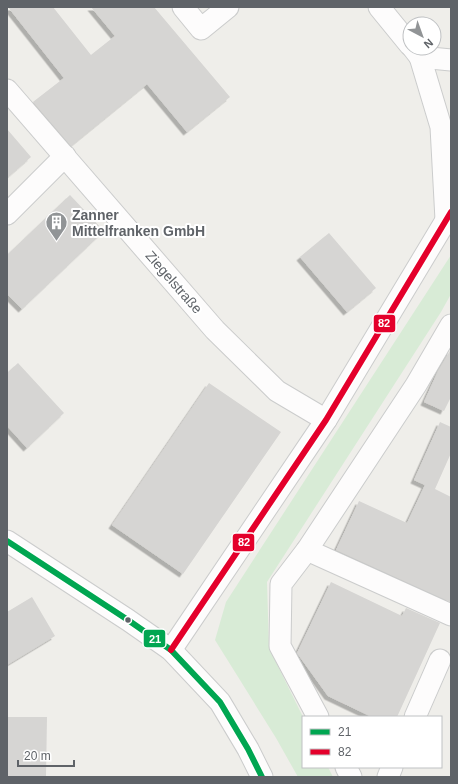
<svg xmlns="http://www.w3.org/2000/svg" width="458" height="784" font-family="Arial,sans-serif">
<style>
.green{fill:#d8ebd6}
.building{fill:#d6d5d3;filter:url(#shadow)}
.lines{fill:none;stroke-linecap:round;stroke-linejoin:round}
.minor-casing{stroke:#cbcccc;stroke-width:23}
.minor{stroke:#fdfcfc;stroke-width:21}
.bus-1-casing{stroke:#fff;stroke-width:9}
.bus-2-casing{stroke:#fff;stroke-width:9}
.bus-1{stroke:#00a651;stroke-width:6}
.bus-2{stroke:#e4002b;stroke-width:6}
.bus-dot{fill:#5f6368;stroke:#fff;stroke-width:1.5}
.labels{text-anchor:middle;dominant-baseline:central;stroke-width:4;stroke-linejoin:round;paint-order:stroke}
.poi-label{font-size:14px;font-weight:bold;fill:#5f6368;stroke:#fff;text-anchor:start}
.street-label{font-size:14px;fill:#5f6368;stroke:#fff}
.line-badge{stroke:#fff;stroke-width:1.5}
.badge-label{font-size:11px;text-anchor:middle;font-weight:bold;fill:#fff}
</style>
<defs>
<filter id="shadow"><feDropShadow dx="-3.5" dy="3.5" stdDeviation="0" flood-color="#0004"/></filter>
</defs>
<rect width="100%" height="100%" fill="#efeeea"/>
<polygon class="green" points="451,255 451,294 441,312 267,582 269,648 303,717 303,767 328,767 333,777 298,777 276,738 215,640 226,602"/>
<g class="building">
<polygon points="8,7 53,7 91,55 115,36 91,7 154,7 230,97 187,132 147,84 71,146 33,102 64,78"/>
<polygon points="7,129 31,157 7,178"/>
<polygon points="70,195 104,231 22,309 7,294 7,255"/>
<polygon points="329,233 376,288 347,312 300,257"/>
<polygon points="451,349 451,397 444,411 424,402 438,371"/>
<polygon points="18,363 64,413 27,448 7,426 7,373"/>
<polygon points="209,383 281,432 183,574 112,525"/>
<polygon points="440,422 451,427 451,453 435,489 451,497 450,602 336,550 359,501 407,523 425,485 414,480"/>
<polygon points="331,582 402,616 406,608 440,623 397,717 372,717 328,696 297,653"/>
<polygon points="32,597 55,636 7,665 7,612"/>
<polygon points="7,717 47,717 46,777 7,777"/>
</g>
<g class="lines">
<defs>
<g id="minor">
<polyline points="183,7 201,29 228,7"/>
<polyline points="379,7 410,45"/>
<polyline points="413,48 420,57 451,60"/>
<polyline points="420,57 441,127 446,220"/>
<polyline points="7,90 215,330 277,391 326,420"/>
<polyline points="7,214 65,156"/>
<polyline points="7,541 128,620 171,650 220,702 248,749 262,777"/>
<polyline points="307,550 451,615"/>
<polyline points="171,650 326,420 451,212"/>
<polyline points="318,717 280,646 281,584 307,550 416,385 451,325"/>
<polyline points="415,717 440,660"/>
<polyline points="346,767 351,777"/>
<polyline points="388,777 392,767"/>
</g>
</defs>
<use href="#minor" class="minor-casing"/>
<use href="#minor" class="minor"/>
<defs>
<polyline id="bus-1" points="7,541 128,620 171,650 220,702 248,749 262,777"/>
<polyline id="bus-2" points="171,650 326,420 451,212"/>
</defs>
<use href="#bus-1" class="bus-1-casing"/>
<use href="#bus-2" class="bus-2-casing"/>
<use href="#bus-1" class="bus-1"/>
<use href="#bus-2" class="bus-2"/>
</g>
<defs>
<symbol id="building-pin" viewBox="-11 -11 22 30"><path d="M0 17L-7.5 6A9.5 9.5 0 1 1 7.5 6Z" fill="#919496" stroke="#fff"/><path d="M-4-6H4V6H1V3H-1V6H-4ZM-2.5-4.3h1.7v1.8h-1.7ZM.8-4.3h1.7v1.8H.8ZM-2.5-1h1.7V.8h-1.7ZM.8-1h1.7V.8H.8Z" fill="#fff"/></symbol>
</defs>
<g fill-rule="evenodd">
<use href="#building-pin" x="44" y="210" width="25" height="34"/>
</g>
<circle class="bus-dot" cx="128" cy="620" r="3.5"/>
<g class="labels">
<g class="poi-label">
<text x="72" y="215">Zanner<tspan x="72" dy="16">Mittelfranken GmbH</tspan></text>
</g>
<g class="street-label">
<text transform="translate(174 282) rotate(49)">Ziegelstraße</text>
</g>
</g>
<g class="line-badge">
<rect x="373" y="314" width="23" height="19" rx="4" fill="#e4002b"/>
<rect x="232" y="533" width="23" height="19" rx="4" fill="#e4002b"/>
<rect x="143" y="629" width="23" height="19" rx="4" fill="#00a651"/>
</g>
<g class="badge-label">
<text x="384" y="327">82</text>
<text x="244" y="546">82</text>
<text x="155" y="643">21</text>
</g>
<rect width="458" height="784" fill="none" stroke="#5f6368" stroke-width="16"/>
<rect x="302" y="716" width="140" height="52" fill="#ffffff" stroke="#bfc1c3"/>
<rect x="310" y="729" width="20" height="6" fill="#00a651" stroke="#bfc1c3"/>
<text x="338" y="736" font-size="12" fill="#5f6368">21</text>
<rect x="310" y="749" width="20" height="6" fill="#e4002b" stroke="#bfc1c3"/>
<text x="338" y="756" font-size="12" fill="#5f6368">82</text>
<g transform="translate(422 36) rotate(139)"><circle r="19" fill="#ffffff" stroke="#bfc1c3"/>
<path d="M0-3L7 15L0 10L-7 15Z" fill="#919496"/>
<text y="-6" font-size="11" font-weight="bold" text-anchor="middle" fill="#5f6368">N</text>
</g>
<path d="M18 760v6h56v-6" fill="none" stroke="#5f6368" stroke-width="2"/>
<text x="24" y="760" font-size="12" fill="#5f6368" stroke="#ffffff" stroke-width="3" paint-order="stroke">20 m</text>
</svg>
